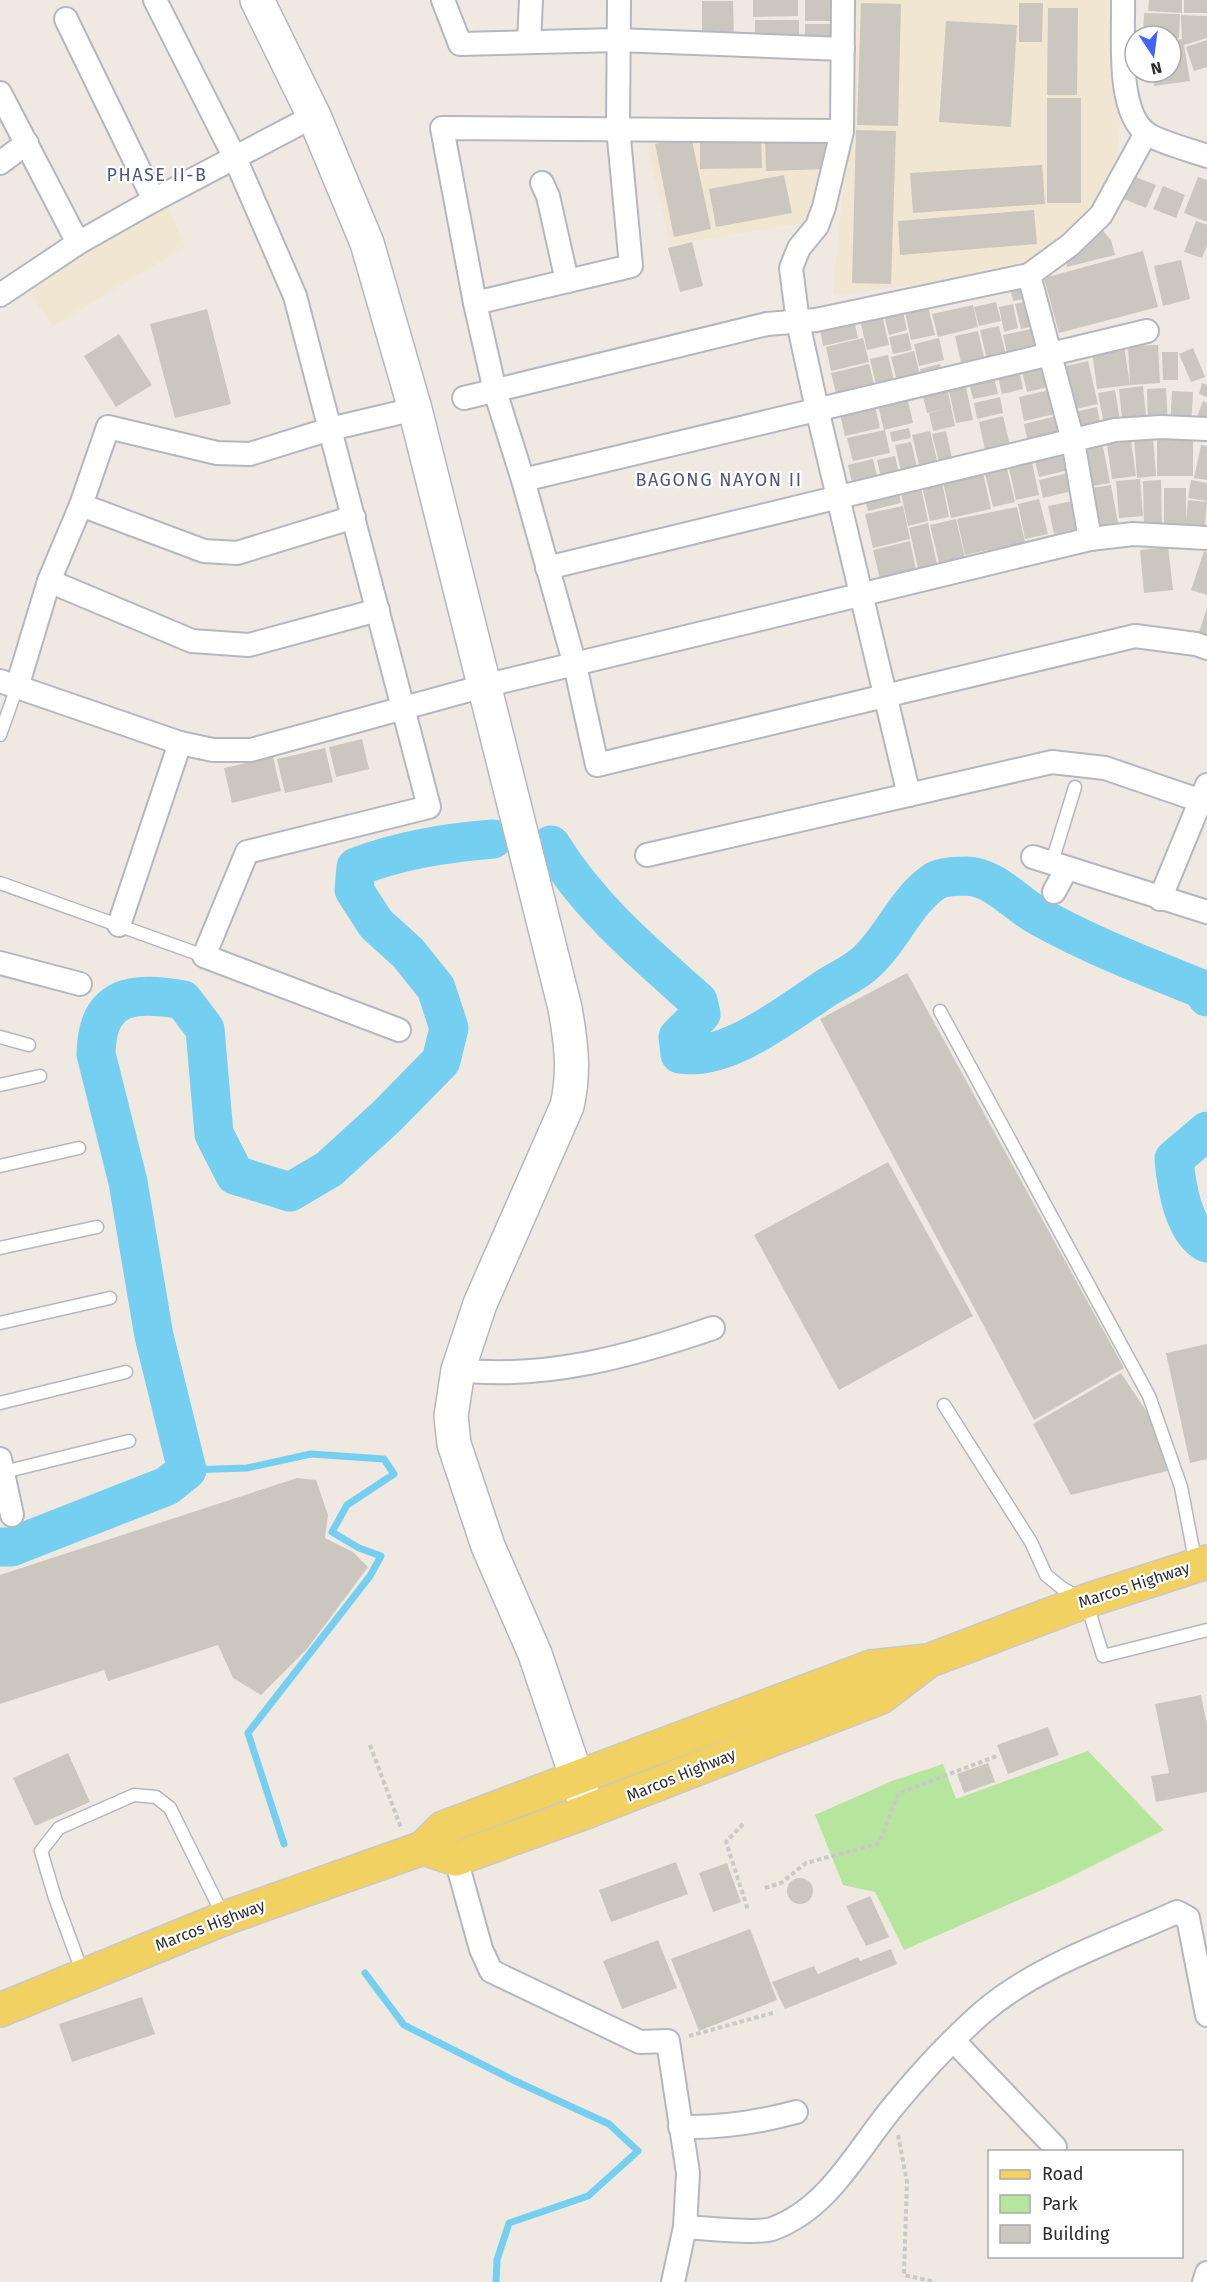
<svg xmlns="http://www.w3.org/2000/svg" width="1207" height="2282" font-family="'Fira Sans',sans-serif">
<style>
.education{fill:#f0e6d1}
.green{fill:#b6e59e}
.lines{fill:none;stroke-linecap:round;stroke-linejoin:round}
.stream{stroke:#75cff0;stroke-width:7}
.river{stroke:#75cff0;stroke-width:39}
.building{fill:#cbc7bf}
.lane-casing{stroke:#b4b7c1;stroke-width:15}
.street-casing{stroke:#b4b7c1;stroke-width:26}
.secondary-casing{stroke:#b4b7c1;stroke-width:36}
.primary-casing{stroke:#c9c9c9;stroke-width:36}
.path{stroke:#c9c9c9;stroke-width:4;stroke-dasharray:4.5 3;stroke-linecap:butt}
.lane{stroke:#fff;stroke-width:12}
.street{stroke:#fff;stroke-width:22}
.secondary{stroke:#fff;stroke-width:33}
.primary{stroke:#f2d163;stroke-width:33}
.labels{text-anchor:middle;dominant-baseline:central;stroke-width:4.5;stroke-linejoin:round;paint-order:stroke}
.street-label{font-size:16px;fill:#2e2e2e;stroke:#fff}
.neighbourhood-label{font-size:18px;letter-spacing:1.5px;fill:#4d5680;stroke:#fff}
</style>
<rect width="100%" height="100%" fill="#efe9e1"/>
<g class="education">
<polygon points="846,0 1113,0 1111,44 1120,125 1114,189 1033,270 833,295 846,159"/>
<polygon points="645,133 838,133 815,221 670,245"/>
<polygon points="168,206 185,247 53,326 25,286 84,245"/>
</g>
<polygon class="green" points="1088,1751 1164,1830 1060,1882 904,1950 875,1892 843,1885 815,1815 892,1781 943,1764 956,1799"/>
<g class="lines">
<g class="stream">
<polyline points="187,1470 247,1468 311,1454 384,1459 394,1474 347,1505 332,1532 359,1548 381,1556 370,1576 248,1733 284,1844"/>
<polyline points="365,1973 404,2025 513,2080 609,2124 638,2151 588,2196 509,2223 497,2260 496,2282"/>
</g>
<g class="river">
<path d="M 551,845 C 589,907 644,953 698,1001 L 701,1014 L 678,1037 L 680,1054 C 727,1062 788,1013 826,988 C 838,980 853,974 864,964 C 891,941 905,901 935,881 C 941,877 958,876 966,876 C 996,877 1015,904 1040,917 C 1092,946 1147,967 1202,989 L 1207,997"/>
<path d="M 1207,1131 L 1174,1159 C 1176,1183 1183,1231 1207,1243"/>
<path d="M 0,1547 L 11,1547 L 167,1486 L 187,1470 L 154,1336 L 128,1182 L 96,1054 C 97,994 133,991 183,1000 L 205,1029 L 214,1134 L 235,1175 L 290,1192 L 329,1169 L 386,1117 L 441,1061 L 449,1028 L 436,988 L 408,953 L 376,924 L 354,890 L 356,867 C 401,850 445,843 493,839"/>
</g>
</g>
<g class="building">
<polygon points="753,0 798,0 798,16 753,17"/>
<rect x="805" y="0" width="34" height="21"/>
<polygon points="1149,0 1182,0 1182,13 1148,11"/>
<rect x="1184" y="0" width="23" height="13"/>
<polygon points="702,1 733,1 734,39 702,39"/>
<polygon points="861,3 901,4 898,126 857,125"/>
<polygon points="1019,3 1043,3 1042,42 1019,42"/>
<polygon points="1048,8 1078,8 1077,95 1047,95"/>
<polygon points="1144,13 1180,14 1179,38 1143,36"/>
<polygon points="1181,15 1207,16 1207,38 1184,45 1190,81 1154,86 1152,72 1171,72 1171,41 1182,39"/>
<polygon points="755,20 799,20 799,42 755,43"/>
<polygon points="946,21 1017,25 1011,127 939,122"/>
<rect x="805" y="24" width="32" height="20"/>
<polygon points="1207,40 1207,67 1194,71 1186,47"/>
<rect x="1047" y="98" width="34" height="105"/>
<polygon points="856,130 896,131 891,284 852,283"/>
<polygon points="691,136 711,229 674,237 655,144"/>
<polygon points="761,136 762,168 700,169 700,137"/>
<polygon points="828,137 829,169 766,171 765,139"/>
<polygon points="1042,165 1045,204 913,213 910,173"/>
<polygon points="1128,174 1156,185 1146,208 1119,197"/>
<polygon points="784,175 792,213 716,227 709,189"/>
<polygon points="1198,177 1207,180 1207,222 1184,213"/>
<polygon points="1163,186 1185,195 1176,218 1153,209"/>
<polygon points="1034,210 1037,244 900,255 898,221"/>
<polygon points="1196,221 1207,225 1207,245 1202,258 1184,252"/>
<polygon points="1097,224 1111,240 1115,255 1067,267 1064,251"/>
<polygon points="692,242 703,286 680,292 668,248"/>
<polygon points="1143,251 1158,307 1059,333 1044,278"/>
<polygon points="1181,260 1190,299 1163,306 1154,266"/>
<polygon points="1028,278 1033,297 1013,301 1009,282"/>
<polygon points="926,298 935,335 911,340 903,303"/>
<polygon points="1033,300 1039,325 1021,329 1015,304"/>
<polygon points="996,302 1001,321 979,326 974,307"/>
<polygon points="901,303 907,330 889,335 882,307"/>
<polygon points="1013,304 1018,328 1004,332 999,307"/>
<polygon points="973,305 978,327 938,337 932,314"/>
<polygon points="880,306 889,345 867,350 858,311"/>
<polygon points="207,309 231,404 175,418 150,324"/>
<polygon points="853,315 858,338 823,346 819,323"/>
<polygon points="999,326 1007,359 988,364 980,330"/>
<polygon points="1040,327 1046,354 1009,362 1003,335"/>
<polygon points="978,331 986,365 963,371 955,336"/>
<polygon points="908,333 912,350 893,354 889,337"/>
<polygon points="119,334 152,385 116,407 84,356"/>
<polygon points="863,338 869,362 831,371 826,347"/>
<polygon points="939,338 944,360 919,366 914,344"/>
<polygon points="1158,345 1160,383 1130,385 1128,346"/>
<polygon points="1124,346 1130,385 1097,389 1092,351"/>
<polygon points="1193,348 1205,377 1191,382 1179,354"/>
<polygon points="914,351 922,383 899,389 891,357"/>
<polygon points="1162,352 1178,352 1178,380 1163,380"/>
<polygon points="888,355 896,389 878,393 870,359"/>
<polygon points="1046,361 1052,386 1027,392 1021,367"/>
<polygon points="1088,361 1098,404 1067,411 1058,368"/>
<polygon points="869,364 876,392 838,401 831,373"/>
<polygon points="940,364 943,378 923,382 920,369"/>
<polygon points="1018,365 1023,389 1002,394 996,370"/>
<polygon points="992,369 998,394 973,399 967,375"/>
<polygon points="964,378 973,420 956,423 947,382"/>
<polygon points="946,382 955,426 933,431 929,413 945,409 927,413 921,388"/>
<polygon points="1202,383 1207,385 1207,397 1199,394"/>
<polygon points="1143,386 1147,425 1123,428 1119,389"/>
<polygon points="1058,388 1064,412 1024,421 1019,397"/>
<polygon points="1166,388 1168,425 1148,426 1147,389"/>
<polygon points="1115,390 1121,427 1105,430 1098,393"/>
<polygon points="1172,391 1193,392 1191,427 1170,426"/>
<polygon points="906,392 913,423 884,430 876,398"/>
<polygon points="873,397 880,428 845,436 838,405"/>
<polygon points="1000,397 1003,413 977,419 974,403"/>
<polygon points="1203,401 1207,403 1207,426 1195,422"/>
<polygon points="1097,407 1102,432 1076,438 1070,413"/>
<polygon points="1065,414 1070,439 1029,448 1024,424"/>
<polygon points="1003,416 1012,454 987,459 979,422"/>
<polygon points="909,428 911,438 892,442 890,432"/>
<polygon points="885,430 890,453 853,461 847,438"/>
<polygon points="930,431 939,469 921,473 912,435"/>
<polygon points="946,431 954,467 941,470 932,434"/>
<polygon points="1130,434 1136,476 1112,479 1106,438"/>
<rect x="1157" y="435" width="36" height="41"/>
<polygon points="1153,436 1156,476 1137,478 1134,437"/>
<polygon points="1102,441 1110,483 1087,487 1080,445"/>
<polygon points="911,442 919,475 903,479 895,445"/>
<polygon points="1201,445 1207,446 1207,480 1194,478"/>
<polygon points="1064,446 1069,470 1039,477 1033,453"/>
<polygon points="1030,453 1039,495 1016,500 1007,458"/>
<polygon points="895,456 901,482 883,486 877,460"/>
<polygon points="873,459 879,485 854,491 848,465"/>
<polygon points="1005,460 1015,502 993,507 983,465"/>
<polygon points="981,464 991,509 951,518 941,473"/>
<polygon points="1072,472 1076,490 1043,498 1039,480"/>
<polygon points="941,477 949,517 930,521 921,482"/>
<polygon points="1140,479 1143,516 1119,518 1116,481"/>
<polygon points="1161,480 1162,526 1144,527 1143,481"/>
<polygon points="1191,480 1207,483 1207,501 1188,498"/>
<polygon points="920,483 928,521 908,526 900,488"/>
<polygon points="1111,485 1118,523 1092,528 1085,489"/>
<polygon points="898,487 901,503 868,511 864,495"/>
<polygon points="1164,488 1186,488 1186,521 1188,500 1207,502 1205,525 1164,524"/>
<polygon points="1039,499 1048,534 1025,539 1018,504"/>
<polygon points="1078,500 1084,527 1054,534 1048,506"/>
<polygon points="903,506 910,539 873,548 865,514"/>
<polygon points="1017,507 1025,542 965,555 957,519"/>
<polygon points="956,519 965,558 939,563 930,525"/>
<polygon points="928,523 937,564 918,568 909,528"/>
<polygon points="910,541 916,570 880,579 873,550"/>
<polygon points="1168,547 1173,590 1144,593 1140,550"/>
<polygon points="1204,551 1207,552 1207,595 1191,590"/>
<polygon points="1207,608 1207,641 1197,638"/>
<polygon points="362,739 369,769 336,777 329,747"/>
<polygon points="325,748 333,782 285,793 277,759"/>
<polygon points="273,757 281,791 232,803 224,768"/>
<polygon points="907,973 1124,1368 1034,1420 820,1019"/>
<polygon points="888,1162 973,1316 839,1390 754,1235"/>
<polygon points="1207,1344 1207,1459 1190,1463 1166,1353"/>
<polygon points="1121,1373 1160,1432 1167,1471 1071,1495 1033,1424"/>
<polygon points="297,1478 316,1480 328,1515 325,1538 353,1552 368,1567 307,1649 261,1695 233,1678 218,1645 108,1681 104,1670 0,1704 0,1575"/>
<polygon points="1201,1695 1207,1725 1207,1792 1156,1802 1151,1776 1169,1773 1155,1704"/>
<polygon points="1048,1727 1059,1755 1008,1774 997,1745"/>
<polygon points="68,1753 90,1802 35,1826 13,1778"/>
<polygon points="988,1763 995,1782 964,1793 957,1774"/>
<polygon points="676,1862 688,1894 611,1922 599,1890"/>
<polygon points="727,1863 741,1902 713,1912 699,1873"/>
<circle cx="800" cy="1891" r="13"/>
<polygon points="870,1896 889,1937 866,1946 846,1906"/>
<polygon points="750,1929 777,2000 699,2031 671,1959"/>
<polygon points="658,1940 677,1988 622,2009 603,1961"/>
<polygon points="891,1949 897,1964 785,2009 772,1982 814,1966 818,1974 858,1957 860,1961"/>
<polygon points="142,1997 155,2034 72,2062 59,2024"/>
</g>
<g class="lines">
<defs>
<g id="lane">
<polyline points="0,735 17,687"/>
<polyline points="1052,862 1075,787"/>
<polyline points="0,883 204,956"/>
<polyline points="940,1011 1149,1396 1181,1487 1196,1565"/>
<polyline points="0,1037 29,1045"/>
<polyline points="0,1085 40,1076"/>
<polyline points="0,1166 79,1148"/>
<polyline points="0,1248 97,1227"/>
<polyline points="0,1323 110,1298"/>
<polyline points="0,1403 126,1372"/>
<polyline points="944,1405 1031,1542 1046,1575 1062,1588 1086,1601 1103,1656 1207,1630"/>
<polyline points="0,1473 129,1441"/>
<polyline points="83,1974 55,1898 41,1851 59,1828 134,1795 156,1797 170,1808 224,1917"/>
</g>
<g id="street">
<polyline points="155,0 235,158 295,296 429,807 247,852 204,956 399,1030"/>
<polyline points="443,0 460,44 618,40 843,49"/>
<polyline points="843,0 842,131 824,207 817,226 799,248 791,268 798,322 817,409 909,795"/>
<path d="M 1123,0 C 1124,35 1116,110 1146,133 C 1156,141 1193,151 1207,156"/>
<polyline points="66,19 154,200"/>
<polyline points="529,42 531,0"/>
<polyline points="0,93 78,243"/>
<polyline points="842,131 442,128 475,303 495,391 523,480 575,665 597,765 1135,636 1196,644 1207,648"/>
<polyline points="0,163 27,143"/>
<polyline points="542,183 548,196 567,281"/>
<polyline points="1029,275 1073,441 1090,539"/>
<polyline points="0,295 78,243 154,200 314,116"/>
<polyline points="475,303 631,266 618,128 619,0"/>
<polyline points="464,398 767,324 816,320 1029,275 1070,245 1101,215 1146,133"/>
<polyline points="523,480 1147,331"/>
<polyline points="81,505 204,551 237,553 354,517"/>
<polyline points="547,568 1115,430 1161,427 1207,429"/>
<polyline points="49,581 192,641 249,645 378,610"/>
<polyline points="0,681 180,743 213,750 251,750 484,686 1090,539 1133,534 1207,538"/>
<polyline points="17,687 49,581 81,505 108,427 217,453 250,454 330,429 415,409"/>
<polyline points="647,855 1052,762 1105,768 1207,803"/>
<polyline points="1033,857 1207,912"/>
<polyline points="1054,892 1067,868"/>
<polyline points="1160,899 1207,785"/>
<polyline points="119,925 180,743"/>
<polyline points="0,963 80,984"/>
<path d="M 458,1370 C 545,1380 631,1356 713,1328"/>
<polyline points="0,1459 12,1515"/>
<polyline points="456,1859 481,1949 491,1971 640,2042 668,2041 688,2173 685,2227 673,2282"/>
<polyline points="954,2041 1055,2147"/>
<path d="M 680,2127 C 721,2128 756,2123 796,2112"/>
<path d="M 685,2227 C 704,2228 757,2234 772,2229 C 828,2209 856,2152 892,2108 C 919,2075 951,2040 983,2012 C 1038,1965 1113,1941 1177,1912 L 1188,1918 L 1207,2015"/>
<polyline points="1204,2282 1207,2273"/>
</g>
<path id="secondary" d="M 257,0 L 314,116 L 367,243 L 415,409 L 565,1008 C 571,1042 575,1072 567,1106 L 480,1304 L 458,1370 L 451,1416 L 454,1444 L 488,1546 L 535,1654 L 588,1811"/>
<g id="primary">
<polyline points="423,1848 456,1859 588,1811 881,1697 928,1661"/>
<polyline points="0,2010 225,1918 423,1848 443,1828 871,1667 928,1661 1086,1601 1207,1562"/>
</g>
</defs>
<use href="#lane" class="lane-casing"/>
<use href="#street" class="street-casing"/>
<use href="#secondary" class="secondary-casing"/>
<use href="#primary" class="primary-casing"/>
<g class="path">
<polyline points="370,1745 401,1828"/>
<polyline points="743,1824 726,1842 748,1910"/>
<path d="M 765,1888 L 781,1883 L 806,1863 L 877,1844 C 883,1838 893,1804 899,1793 L 997,1756"/>
<polyline points="689,2036 776,2012"/>
<polyline points="898,2135 907,2182 904,2275 935,2282"/>
</g>
<use href="#lane" class="lane"/>
<use href="#street" class="street"/>
<use href="#secondary" class="secondary"/>
<use href="#primary" class="primary"/>
</g>
<g class="labels">
<g class="street-label">
<text transform="translate(1134 1585) rotate(-18)">Marcos Highway</text>
<text transform="translate(681 1775) rotate(-22)">Marcos Highway</text>
<text transform="translate(210 1925) rotate(-21)">Marcos Highway</text>
</g>
<g class="neighbourhood-label">
<text x="157" y="175">PHASE II-B</text>
<text x="719" y="480">BAGONG NAYON II</text>
</g>
</g>
<rect x="988" y="2150" width="195" height="108" fill="#ffffff" stroke="#ababab" stroke-width="1.5"/>
<rect x="1000" y="2170" width="30" height="9" fill="#f2d163" stroke="#ababab" stroke-width="1.5"/>
<text x="1042" y="2180" font-size="18" fill="#2e2e2e">Road</text>
<rect x="1000" y="2195" width="30" height="18" fill="#b6e59e" stroke="#ababab" stroke-width="1.5"/>
<text x="1042" y="2210" font-size="18" fill="#2e2e2e">Park</text>
<rect x="1000" y="2225" width="30" height="18" fill="#cbc7bf" stroke="#ababab" stroke-width="1.5"/>
<text x="1042" y="2240" font-size="18" fill="#2e2e2e">Building</text>
<g transform="translate(1153 54) rotate(167)"><circle r="28" fill="#ffffff" stroke="#ababab" stroke-width="1.5"/>
<path d="M0-4.5L10 22L0 15L-10 22Z" fill="#4264fb"/>
<text y="-9" font-size="16" font-weight="bold" text-anchor="middle" fill="#2e2e2e">N</text>
</g>
</svg>
